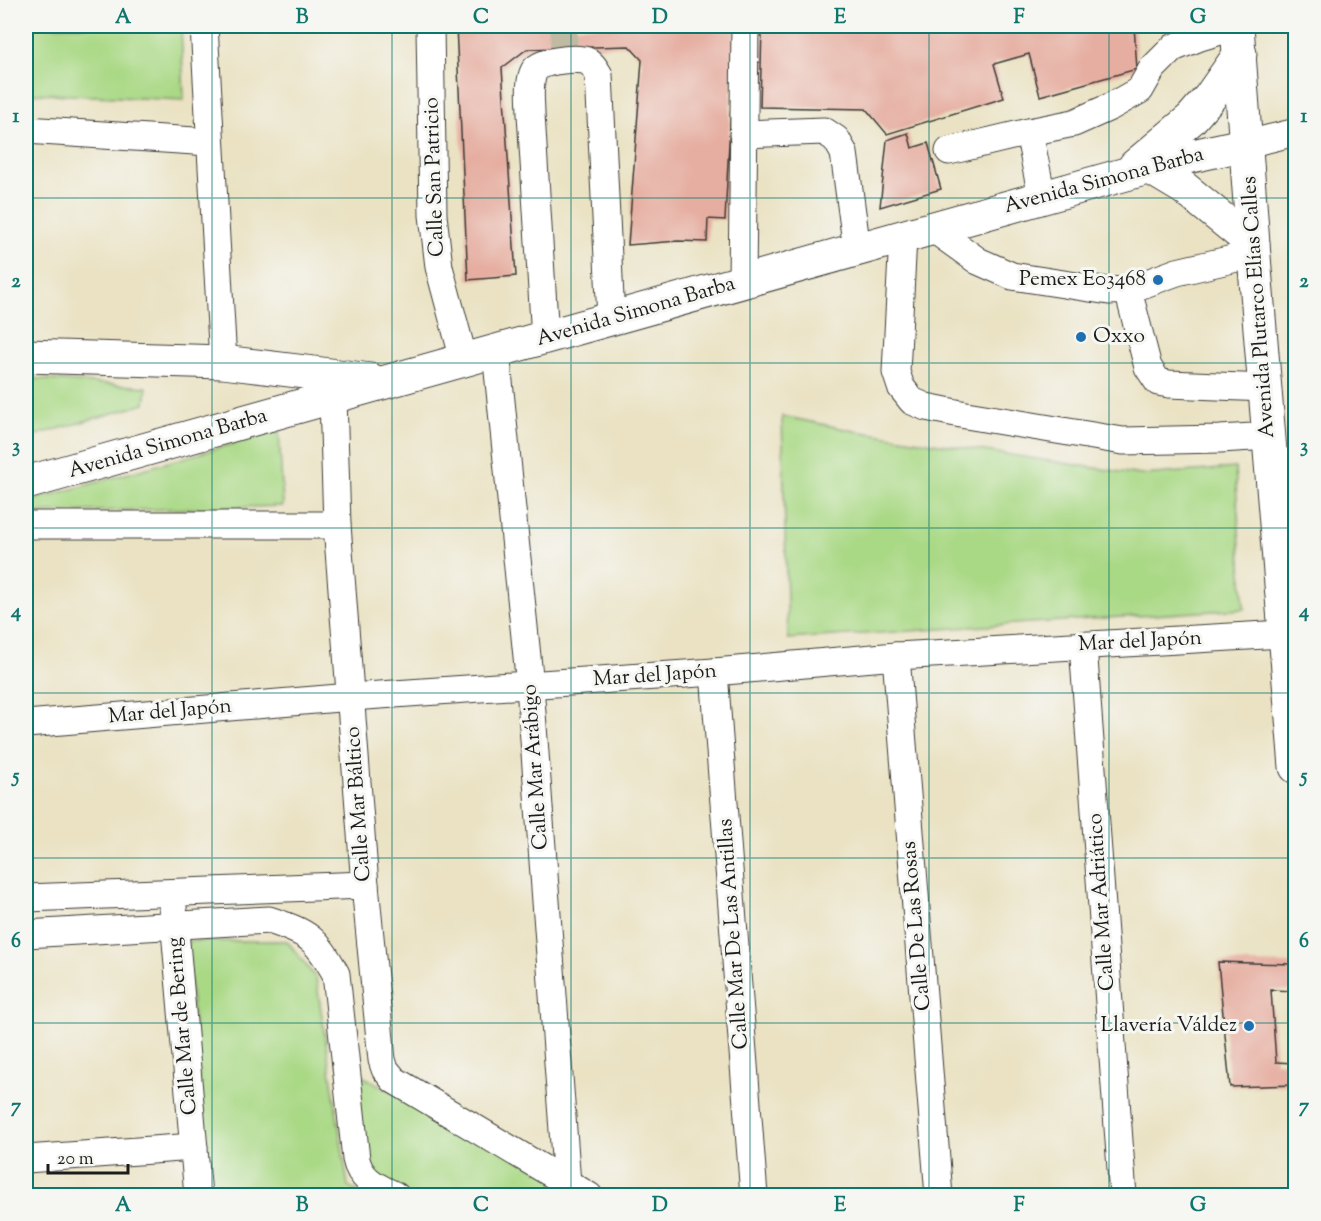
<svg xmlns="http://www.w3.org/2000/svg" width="1321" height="1221" font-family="'Sorts Mill Goudy',serif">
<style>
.green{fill:#aad986;stroke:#637a51;stroke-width:1.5}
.building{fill:#e6aea1}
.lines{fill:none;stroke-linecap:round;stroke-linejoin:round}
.minor-tunnel{stroke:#c1baa2;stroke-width:27;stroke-dasharray:27 14;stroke-linecap:butt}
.minor-casing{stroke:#3b3a35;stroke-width:29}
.major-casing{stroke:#3b3a35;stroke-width:35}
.minor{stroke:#fff;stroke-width:27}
.major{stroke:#fff;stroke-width:33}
.grid{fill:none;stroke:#0f766e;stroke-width:1.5;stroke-opacity:0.55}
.poi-dot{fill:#1f6fb2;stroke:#f6f6f2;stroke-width:2}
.labels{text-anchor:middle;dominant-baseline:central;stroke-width:6;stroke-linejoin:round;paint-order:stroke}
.street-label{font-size:21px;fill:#1c1c1c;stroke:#f6f6f2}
.poi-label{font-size:21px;fill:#1c1c1c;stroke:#f6f6f2;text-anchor:end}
.neatline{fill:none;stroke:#0f766e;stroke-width:2}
.grid-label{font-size:20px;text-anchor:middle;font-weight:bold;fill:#0f766e}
</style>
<rect width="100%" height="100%" fill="#f6f6f2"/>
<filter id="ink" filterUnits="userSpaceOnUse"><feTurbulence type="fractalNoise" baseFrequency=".0167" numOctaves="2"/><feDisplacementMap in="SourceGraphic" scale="12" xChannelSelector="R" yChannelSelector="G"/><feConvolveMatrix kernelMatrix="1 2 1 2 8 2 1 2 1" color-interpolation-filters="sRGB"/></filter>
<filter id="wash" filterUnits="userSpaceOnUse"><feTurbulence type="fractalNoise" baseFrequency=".008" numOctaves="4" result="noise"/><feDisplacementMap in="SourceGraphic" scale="24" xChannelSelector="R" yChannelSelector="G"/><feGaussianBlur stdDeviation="1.35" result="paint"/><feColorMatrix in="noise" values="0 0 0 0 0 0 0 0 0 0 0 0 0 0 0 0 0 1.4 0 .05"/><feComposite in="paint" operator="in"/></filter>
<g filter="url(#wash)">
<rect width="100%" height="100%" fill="#eae2c3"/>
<g class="green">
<polygon points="26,26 181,26 184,100 26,93"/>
<polygon points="26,378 147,387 145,404 26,438"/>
<polygon points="782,416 855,431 1141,475 1235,468 1244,609 788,639"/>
<polygon points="279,431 283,506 26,513 26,502"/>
<polygon points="186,941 287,941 316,978 348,1186 365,1195 210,1195"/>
<polygon points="358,1074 594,1195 403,1195 361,1175"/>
</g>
<g id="blocks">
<g class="building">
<polygon points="456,26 735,26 725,220 708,219 707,242 678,241 628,245 642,60 629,46 527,49 502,68 516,276 468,280"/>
<polygon points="762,26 1134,26 1137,69 1040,96 1029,54 994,64 1004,98 887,134 866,109 760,107"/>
<polygon points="908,133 912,148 928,143 941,189 880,207 887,140"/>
<polygon points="1218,962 1291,964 1296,980 1296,991 1271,990 1276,1062 1293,1063 1294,1085 1230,1087"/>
</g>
</g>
</g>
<g filter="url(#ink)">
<use href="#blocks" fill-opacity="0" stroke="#3b3a35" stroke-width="1.5"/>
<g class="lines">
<polyline class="minor-tunnel" points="564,48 564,26"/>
<defs>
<g id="minor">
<polyline points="204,26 223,362"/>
<polyline points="430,26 433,215 439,267 464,360"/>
<polyline points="26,130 210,142"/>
<polyline points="743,134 824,131 836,139 844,153 857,250"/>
<polyline points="1247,144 1296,132"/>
<polyline points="949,151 1029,132"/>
<polyline points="1042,197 1029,132 1074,123 1110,107 1140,90 1152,69 1173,48 1200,37 1237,26"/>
<polyline points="932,228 978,261 1012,276 1109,291 1128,290 1148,367 1158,382 1169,384 1266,388"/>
<polyline points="903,237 896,372 901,387 912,401 926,407 966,415 1123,441 1220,439 1269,436"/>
<polyline points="742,282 745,27"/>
<polyline points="1128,290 1177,272 1254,254"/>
<path d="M 545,338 L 531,114 C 531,101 528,83 534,71 C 539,61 571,58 583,60 C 591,61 595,68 599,75 L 611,319"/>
<polyline points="496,352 530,686 567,1184"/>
<polyline points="333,398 337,525 365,885 382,1060 385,1069 394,1080 589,1196"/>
<polyline points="1271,464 1296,461"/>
<polyline points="26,525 337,525"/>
<polyline points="1083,645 1123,1196"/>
<polyline points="896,656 939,1196"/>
<polyline points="714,672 754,1196"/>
<polyline points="26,724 351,697 714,672 896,656 1285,634"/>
<polyline points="26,898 365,885"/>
<polyline points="173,907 198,1196"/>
<path d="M 26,934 L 269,920 C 309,933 316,938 336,974 L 356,1159 C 360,1180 378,1187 396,1196"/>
<polyline points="26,1159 194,1147"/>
</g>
<g id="major">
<polyline points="1237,26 1253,244 1296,767"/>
<polyline points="1135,166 1191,119 1210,97 1240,54"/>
<polyline points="1149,167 1184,188 1253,244"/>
<polyline points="26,356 223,362 371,380"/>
<polyline points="26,483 1183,158 1247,144"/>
</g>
</defs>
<use href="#minor" class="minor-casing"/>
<use href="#major" class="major-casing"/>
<use href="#minor" class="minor"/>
<use href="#major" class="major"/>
</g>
</g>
<path class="grid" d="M 212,26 L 212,1196M 392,26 L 392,1196M 571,26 L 571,1196M 750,26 L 750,1196M 929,26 L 929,1196M 1109,26 L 1109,1196M 26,198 L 1296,198M 26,363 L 1296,363M 26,528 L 1296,528M 26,693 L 1296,693M 26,858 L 1296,858M 26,1023 L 1296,1023"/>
<g class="poi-dot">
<circle cx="1158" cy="280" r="6"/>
<circle cx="1081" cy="337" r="6"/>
<circle cx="1249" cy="1026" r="6"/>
</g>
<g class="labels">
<g class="street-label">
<text transform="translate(435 177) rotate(-92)">Calle San Patricio</text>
<text transform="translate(1104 181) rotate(-15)">Avenida Simona Barba</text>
<text transform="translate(1259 307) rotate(-94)">Avenida Plutarco Elías Calles</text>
<text transform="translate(636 312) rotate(-16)">Avenida Simona Barba</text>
<text transform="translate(168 444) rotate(-16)">Avenida Simona Barba</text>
<text transform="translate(1140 642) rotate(-3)">Mar del Japón</text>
<text transform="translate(655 676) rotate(-4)">Mar del Japón</text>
<text transform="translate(170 712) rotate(-5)">Mar del Japón</text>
<text transform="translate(536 767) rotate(-94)">Calle Mar Arábigo</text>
<text transform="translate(359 804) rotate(-94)">Calle Mar Báltico</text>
<text transform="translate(1102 902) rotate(-94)">Calle Mar Adriático</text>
<text transform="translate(917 926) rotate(-95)">Calle De Las Rosas</text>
<text transform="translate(734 934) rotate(-94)">Calle Mar De Las Antillas</text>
<text transform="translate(183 1026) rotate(-95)">Calle Mar de Bering</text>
</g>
<g class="poi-label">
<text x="1146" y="280">Pemex E03468</text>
<text x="1093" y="337" text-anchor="start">Oxxo</text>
<text x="1237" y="1026">Llavería Váldez</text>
</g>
</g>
<rect width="1321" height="1221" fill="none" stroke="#f6f6f2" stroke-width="66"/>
<path d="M48 1164v9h80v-9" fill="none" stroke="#1c1c1c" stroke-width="3"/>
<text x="57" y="1164" font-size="18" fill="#1c1c1c" stroke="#f6f6f2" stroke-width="4.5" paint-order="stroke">20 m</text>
<rect x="33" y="33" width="1255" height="1155" class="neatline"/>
<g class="grid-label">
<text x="123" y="23">A</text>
<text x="302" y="23">B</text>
<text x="481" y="23">C</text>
<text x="660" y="23">D</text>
<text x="840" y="23">E</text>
<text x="1019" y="23">F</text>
<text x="1198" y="23">G</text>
<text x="16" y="122">1</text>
<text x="1304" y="122">1</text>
<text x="16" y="287">2</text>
<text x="1304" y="287">2</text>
<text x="16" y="452">3</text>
<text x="1304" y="452">3</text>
<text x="16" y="617">4</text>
<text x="1304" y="617">4</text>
<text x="16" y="782">5</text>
<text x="1304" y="782">5</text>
<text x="16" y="947">6</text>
<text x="1304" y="947">6</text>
<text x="16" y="1112">7</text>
<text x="1304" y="1112">7</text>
<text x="123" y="1211">A</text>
<text x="302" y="1211">B</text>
<text x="481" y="1211">C</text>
<text x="660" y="1211">D</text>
<text x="840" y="1211">E</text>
<text x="1019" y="1211">F</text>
<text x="1198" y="1211">G</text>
</g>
</svg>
